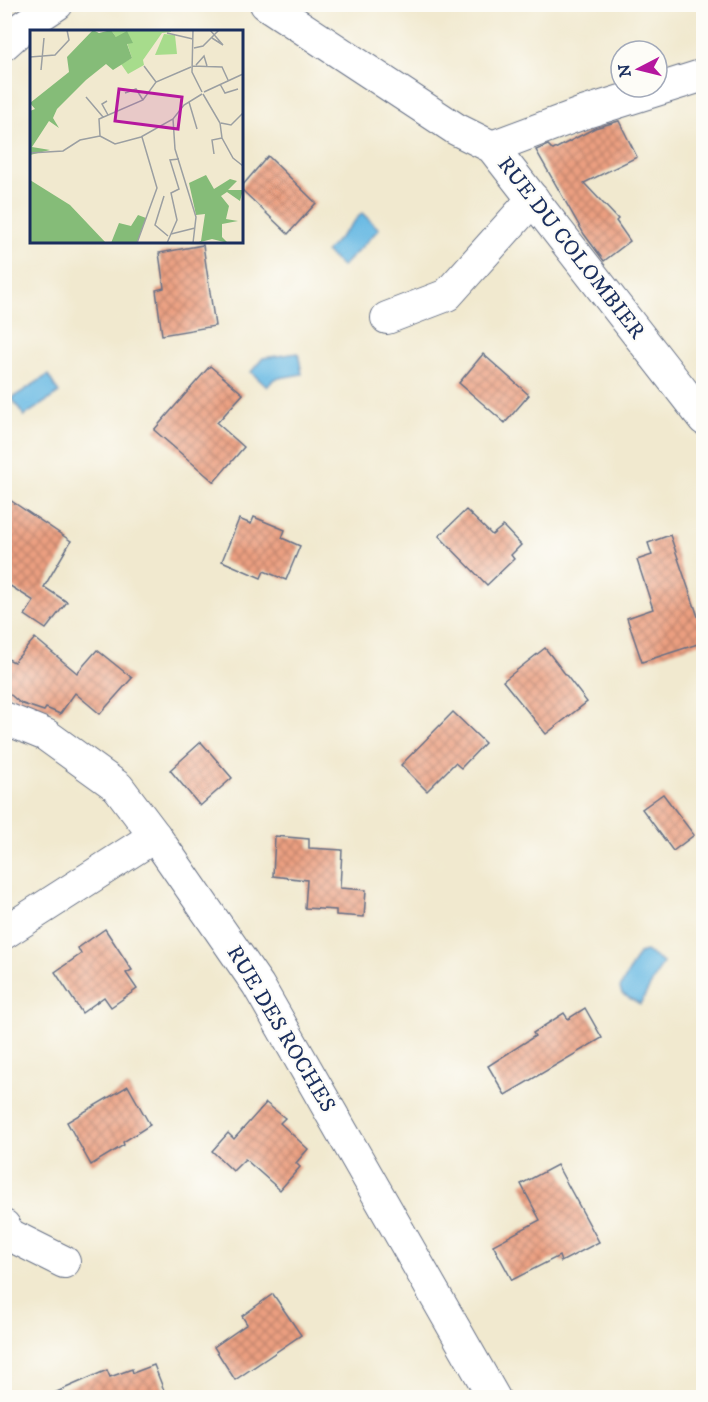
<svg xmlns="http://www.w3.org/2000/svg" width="708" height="1402" font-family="'IM FELL DW Pica',serif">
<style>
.water{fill:#68b9e3;stroke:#4274a0;stroke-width:1.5}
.building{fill:url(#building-cross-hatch)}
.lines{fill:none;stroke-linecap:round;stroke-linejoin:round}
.minor-casing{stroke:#667086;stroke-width:34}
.minor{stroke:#fff;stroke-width:32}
.labels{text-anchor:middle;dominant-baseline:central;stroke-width:4.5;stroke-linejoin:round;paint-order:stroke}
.street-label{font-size:22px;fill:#1b2f5e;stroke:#fdfcf7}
.inset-road{fill:none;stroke:#9b9fa2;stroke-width:1.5}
.view{fill:#b5179e;fill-opacity:0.15;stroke:#b5179e;stroke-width:3}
.inset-edge{fill:none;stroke:#1b2f5e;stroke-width:3}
</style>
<defs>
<pattern id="building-cross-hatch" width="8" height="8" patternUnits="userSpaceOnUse" patternTransform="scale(1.5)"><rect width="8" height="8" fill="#eb9f80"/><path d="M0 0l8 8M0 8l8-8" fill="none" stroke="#be826c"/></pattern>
</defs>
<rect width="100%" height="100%" fill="#fdfcf7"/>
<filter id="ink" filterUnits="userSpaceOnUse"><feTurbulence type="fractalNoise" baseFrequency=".0167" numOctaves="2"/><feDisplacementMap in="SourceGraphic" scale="12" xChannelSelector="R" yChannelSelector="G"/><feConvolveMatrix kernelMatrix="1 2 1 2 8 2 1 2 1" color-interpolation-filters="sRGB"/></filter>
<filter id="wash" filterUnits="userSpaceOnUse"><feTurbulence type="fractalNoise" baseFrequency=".008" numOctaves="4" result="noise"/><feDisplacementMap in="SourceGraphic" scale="24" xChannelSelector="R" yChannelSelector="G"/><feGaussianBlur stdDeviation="1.35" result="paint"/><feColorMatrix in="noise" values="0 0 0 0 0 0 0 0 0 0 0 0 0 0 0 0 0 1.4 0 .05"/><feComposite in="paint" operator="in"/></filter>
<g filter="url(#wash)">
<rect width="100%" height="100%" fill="#f1e9cf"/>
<g class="water">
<polygon points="362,213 379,229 342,267 326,252"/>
<polygon points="298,353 302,374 274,379 267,387 251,372 263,358"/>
<polygon points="48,375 59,393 24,416 12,398"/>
<polygon points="646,951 663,963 640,1004 622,994 620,988 639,953"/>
</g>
<g id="blocks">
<g class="building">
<polygon points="619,121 637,157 584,183 618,219 616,221 630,241 604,261 584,234 536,150 548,145 553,150 595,128"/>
<polygon points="268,156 316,203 288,234 242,190 242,186"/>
<polygon points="203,245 215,326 162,335 156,290 164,288 159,253"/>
<polygon points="483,354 529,395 505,423 459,383"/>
<polygon points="210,366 243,394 217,423 244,447 214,482 154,430"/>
<polygon points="4,496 71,541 44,587 67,602 46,629 25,615 34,601 4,582"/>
<polygon points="466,510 492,535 503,526 521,545 511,555 514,559 487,585 439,536"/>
<polygon points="254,517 285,530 282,538 300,546 286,580 264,571 261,578 222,561 239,519 251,524"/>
<polygon points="670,535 704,634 704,642 642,662 627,618 653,609 637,560 652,555 648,543"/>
<polygon points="35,638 77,673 97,650 132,678 100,714 75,693 60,714 46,708 44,711 20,703 4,689 4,657 14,662"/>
<polygon points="545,648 587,702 546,734 503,681"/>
<polygon points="453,712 485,743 461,768 455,763 427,791 401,765"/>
<polygon points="201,742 232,778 200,806 170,770"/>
<polygon points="663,794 694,835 673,851 642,809"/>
<polygon points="275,836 309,839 309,848 342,850 340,888 366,890 364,917 336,915 336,910 305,908 307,880 273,876"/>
<polygon points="105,929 132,970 126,973 137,989 111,1007 104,997 82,1013 55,972 81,954 78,948"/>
<polygon points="585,1008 602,1038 505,1095 488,1066 535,1036 533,1033 564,1013 568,1019"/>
<polygon points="128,1086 150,1125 123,1142 124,1145 91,1165 67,1122"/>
<polygon points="266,1103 285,1118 280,1123 308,1149 296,1163 300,1167 280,1190 245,1159 233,1171 212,1151 228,1133 234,1139"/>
<polygon points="557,1165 599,1242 561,1262 559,1256 512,1280 493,1245 540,1220 521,1184"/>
<polygon points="273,1294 301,1335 235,1380 214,1347 247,1324 242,1316"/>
<polygon points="154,1365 167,1398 43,1398 107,1370 110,1377 132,1369 133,1373"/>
</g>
</g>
</g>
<g filter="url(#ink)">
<use href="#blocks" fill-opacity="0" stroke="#667086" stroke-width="1.5"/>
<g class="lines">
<defs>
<g id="minor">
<polyline points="266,4 456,129 492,147 704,419"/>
<polyline points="4,44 24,26 57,4"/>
<polyline points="492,147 583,113 704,75"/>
<polyline points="387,318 447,295 533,199"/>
<polyline points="4,718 46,735 118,787 155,836 258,985 494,1398"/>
<polyline points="4,933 155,836"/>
<polyline points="4,1226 10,1235 64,1262"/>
</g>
</defs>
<use href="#minor" class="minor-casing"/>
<use href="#minor" class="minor"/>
</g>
</g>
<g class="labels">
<g class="street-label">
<text transform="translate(571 248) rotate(52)">RUE DU COLOMBIER</text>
<text transform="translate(281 1029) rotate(59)">RUE DES ROCHES</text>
</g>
</g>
<g transform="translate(30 30)">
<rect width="213" height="213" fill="#f1e9cf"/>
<path d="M 81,0 L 141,0 L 141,2 L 132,3 L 113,30 L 114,35 L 98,44 L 91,34 L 102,28 L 97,13 L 102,13 L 86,7 Z" fill="#a7dc8c"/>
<path d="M 63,0 L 69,3 L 81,0 L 86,7 L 97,1 L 103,13 L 97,14 L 102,28 L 83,40 L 76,34 L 56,50 L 27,79 L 23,88 L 29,98 L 19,91 L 2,117 L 20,120 L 0,125 L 0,81 L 5,79 L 0,73 L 39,42 L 37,27 ZM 176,145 L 184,159 L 200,149 L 207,151 L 198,160 L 213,160 L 210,171 L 197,162 L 191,166 L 199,176 L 196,189 L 208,191 L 192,194 L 192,207 L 198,213 L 182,209 L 167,213 L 171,211 L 175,184 L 166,185 L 159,153 ZM 0,150 L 40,175 L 76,213 L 0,213 ZM 108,185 L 116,188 L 107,213 L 81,213 L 89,193 L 101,196 Z" fill="#85bc78"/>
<path d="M 134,4 L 145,5 L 147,24 L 125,25 Z" fill="#a7dc8c"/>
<path class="inset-road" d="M 163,0 L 162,42 L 172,62M 180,0 L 193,15 L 182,8M 137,3 L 163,9M 164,18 L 173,16 L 189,0M 0,27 L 25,25 L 39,10 L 37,0M 166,35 L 174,26 L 177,36M 114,36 L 126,52M 162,36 L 192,37 L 198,50M 11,40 L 14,8M 190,54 L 195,63 L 208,59M 174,62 L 213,44M 95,63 L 106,59 L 113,70M 173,64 L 190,93 L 192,108 L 203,128 L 213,136M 56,67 L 73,87M 77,71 L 72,74 L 78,85M 159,72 L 167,99M 143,89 L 145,119 L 166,187 L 163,213M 191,93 L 201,95 L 213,83M 70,106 L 69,89 L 113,70 L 126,52 L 161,37M 70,106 L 85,114 L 111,107 L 143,89 L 154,75 L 172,64M 0,123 L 33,121 L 50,110 L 70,106M 184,124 L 182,110 L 192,108M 134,166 L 125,195 L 138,206M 141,204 L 165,198M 107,213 L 127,158 L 112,107M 137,213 L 147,190 L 141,163 L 149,159 L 140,130 L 149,129"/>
<path class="view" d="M 89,59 L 152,67 L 148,99 L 85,91 Z"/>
<rect width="213" height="213" class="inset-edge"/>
</g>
<rect width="708" height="1402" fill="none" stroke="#fdfcf7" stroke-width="24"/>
<g transform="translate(639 69) rotate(263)"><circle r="28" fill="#fdfcf7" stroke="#a3aaba" stroke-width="1.5"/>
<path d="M0-4.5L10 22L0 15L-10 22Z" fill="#b5179e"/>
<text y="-9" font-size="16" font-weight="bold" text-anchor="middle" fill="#1b2f5e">N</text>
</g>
</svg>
